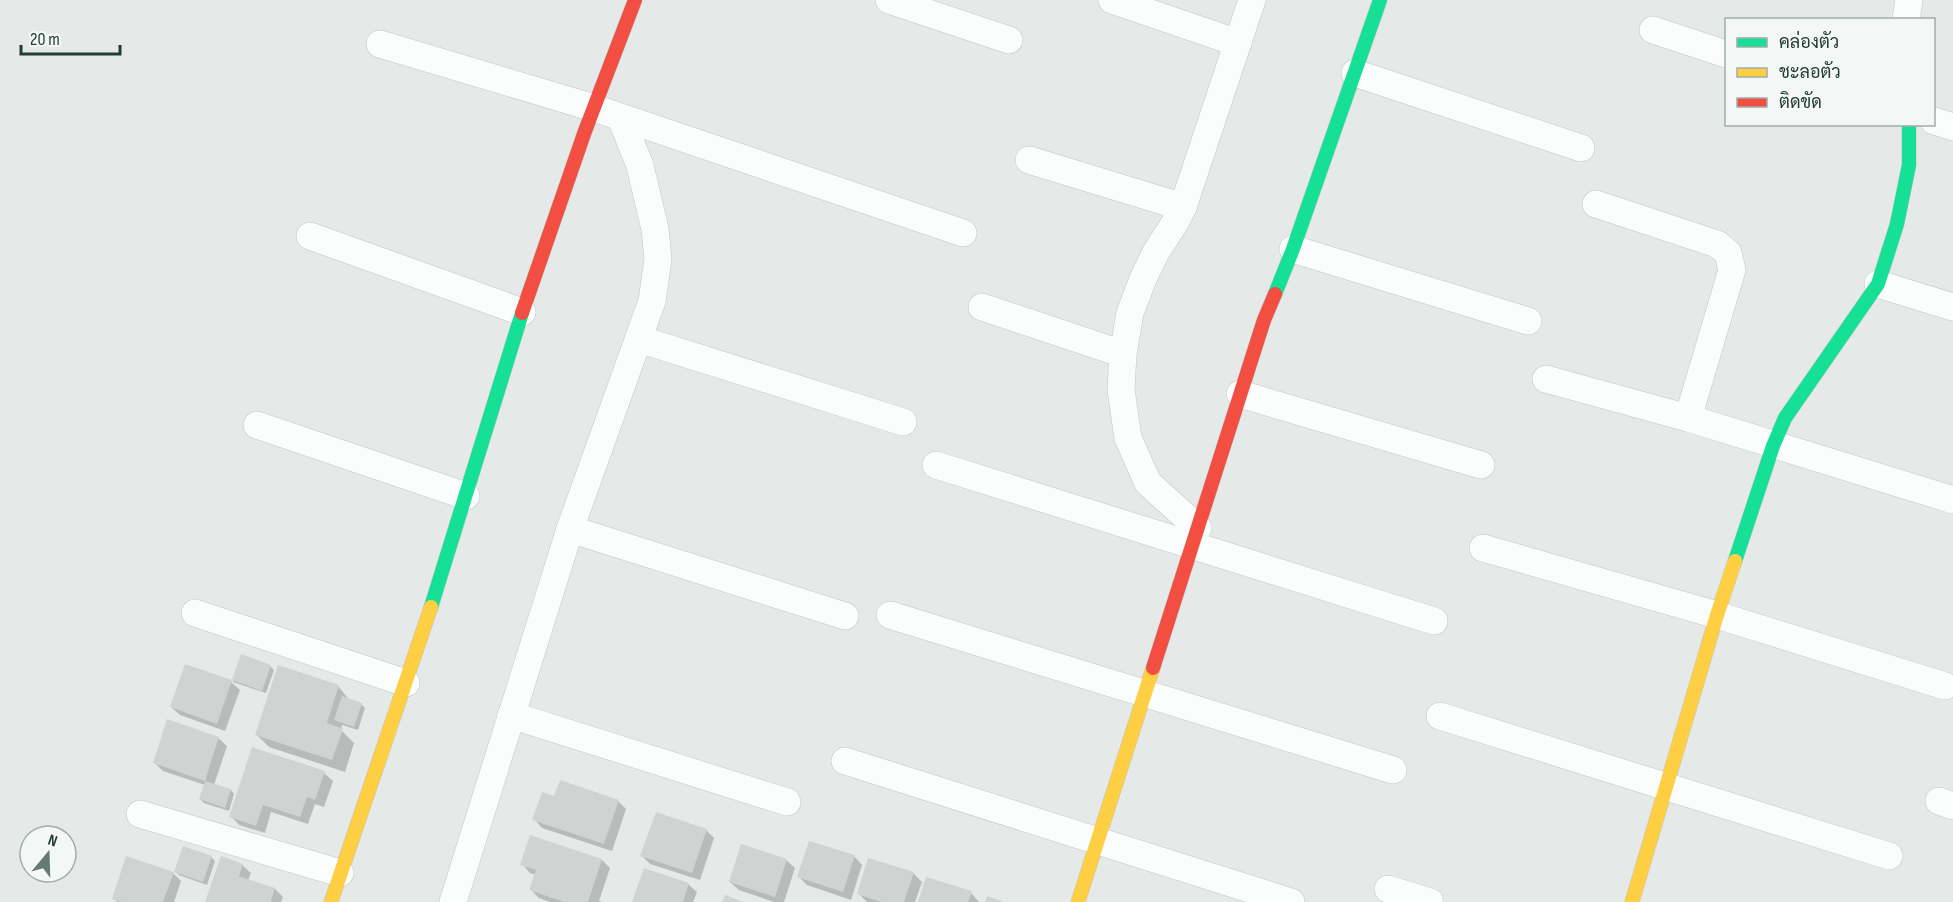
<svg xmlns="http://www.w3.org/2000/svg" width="1953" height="902" font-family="'Sofia Sans Condensed',Sarabun,sans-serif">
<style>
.shadow{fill:#0003}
.building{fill:#cfd3d2}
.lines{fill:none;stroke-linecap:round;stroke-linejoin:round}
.street-casing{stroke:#c2c7c5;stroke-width:28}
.fast-casing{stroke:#c1c7c5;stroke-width:15}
.slow-casing{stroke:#c1c7c5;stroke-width:15}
.jam-casing{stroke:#c1c7c5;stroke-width:15}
.street{stroke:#fbfcfc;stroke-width:27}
.fast{stroke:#16e098;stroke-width:14}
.slow{stroke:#ffcf43;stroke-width:14}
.jam{stroke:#f24e42;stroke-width:14}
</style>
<rect width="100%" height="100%" fill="#e5eae8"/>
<g class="shadow">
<polygon points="242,656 270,666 274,670 266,693 233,682"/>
<polygon points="186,666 231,682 240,690 225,731 180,715 171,707"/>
<polygon points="279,667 339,687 350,701 361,704 365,708 358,730 342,725 341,730 354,743 345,772 269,747 257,735"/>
<polygon points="218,738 227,746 214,785 231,790 234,794 229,811 204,803 200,799 205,785 163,771 154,762"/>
<polygon points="324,773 333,781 324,807 315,804 308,824 271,812 265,833 239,825 231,816"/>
<polygon points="555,798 618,801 626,809 612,851 542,828 534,819"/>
<polygon points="706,830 714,838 700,880 650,864 642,856"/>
<polygon points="854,856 862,865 851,900 807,885 799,877"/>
<polygon points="211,857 215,861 207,885 179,875 176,871"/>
<polygon points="602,860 610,868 599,901 602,902 550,902 539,898 531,890 536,875 530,873 522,864"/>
<polygon points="786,860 795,868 784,902 774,902 739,890 730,882"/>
<polygon points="242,865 251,873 248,880 275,889 283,897 281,902 207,902"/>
<polygon points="173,873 181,881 174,902 117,902 113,898"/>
<polygon points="913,873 922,882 915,902 867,902 859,894"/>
<polygon points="688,884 697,892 693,902 634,902"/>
<polygon points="971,893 979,902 920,902"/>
</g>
<g class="building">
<polygon points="241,654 271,665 262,691 232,680"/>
<polygon points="185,664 232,680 217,724 170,707"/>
<polygon points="278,665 339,685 327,723 343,729 332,760 255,735"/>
<polygon points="342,696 362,703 354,727 334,720"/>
<polygon points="167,719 219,737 205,781 231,789 225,808 199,799 205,781 153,763"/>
<polygon points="252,747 325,771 315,800 307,797 300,817 263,805 256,826 229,817"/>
<polygon points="560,780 619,800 604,844 532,820 542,792 554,796"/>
<polygon points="656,812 707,829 692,873 640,856"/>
<polygon points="530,835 602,859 588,902 564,902 529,890 536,870 520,865"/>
<polygon points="809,841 855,855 843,892 797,877"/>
<polygon points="741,844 787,859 775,897 729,882"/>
<polygon points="183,846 212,856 203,882 174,872"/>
<polygon points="126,856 174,872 163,902 121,902 112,899"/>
<polygon points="221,856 243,864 239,876 275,888 271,902 205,902"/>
<polygon points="868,858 914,872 904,902 881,902 857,894"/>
<polygon points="644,868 689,883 683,902 632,902"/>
<polygon points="926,877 972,891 968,902 918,902"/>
<polygon points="725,895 744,902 722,902"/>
<polygon points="987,896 1004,902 985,902"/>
</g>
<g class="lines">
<defs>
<g id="street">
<polyline points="889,0 1009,40"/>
<polyline points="1112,0 1238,43"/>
<polyline points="1906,20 1909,0"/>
<polyline points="1653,30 1726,54"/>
<polyline points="380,44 594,108 963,233"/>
<polyline points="1355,73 1581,148"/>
<polyline points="1934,121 1953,127"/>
<polyline points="1029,160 1183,207"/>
<polyline points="1596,204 1717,244 1728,253 1732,270 1688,418"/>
<polyline points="310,236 522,312"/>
<polyline points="1293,249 1528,321"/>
<polyline points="1878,284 1953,307"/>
<polyline points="982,307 1123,354"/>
<polyline points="639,339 903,422"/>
<polyline points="1546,379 1688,418 1953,500"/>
<polyline points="1240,394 1481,465"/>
<polyline points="257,425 466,496"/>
<polyline points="936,465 1434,621"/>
<polyline points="1198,528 1148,483 1128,438 1121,390 1123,354 1130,313 1143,279 1156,252 1176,221 1183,207 1252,0"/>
<polyline points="570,529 845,616"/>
<polyline points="1483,548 1717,615 1945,686"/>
<polyline points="195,613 406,683"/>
<polyline points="890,615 1393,770"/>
<polyline points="511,715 787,802"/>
<polyline points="1440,716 1889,856"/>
<polyline points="845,761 1291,902"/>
<polyline points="1939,801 1953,806"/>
<polyline points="140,814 340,873"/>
<polyline points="1388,889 1430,902"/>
<polyline points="453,902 570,529 652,301 658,259 655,229 640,166 621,118"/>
</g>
<g id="fast">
<polyline points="1275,294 1293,249 1380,0"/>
<polyline points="1735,561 1773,446 1785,418 1878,284 1897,224 1909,165 1909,124"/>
<polyline points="431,607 522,313"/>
</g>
<g id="slow">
<polyline points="331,902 431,607"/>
<polyline points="1078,902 1153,668"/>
<polyline points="1632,902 1717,615 1735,561"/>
</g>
<g id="jam">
<polyline points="522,313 585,131 635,0"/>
<polyline points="1153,668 1264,320 1275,294"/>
</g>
</defs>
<use href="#street" class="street-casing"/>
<use href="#fast" class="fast-casing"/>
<use href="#slow" class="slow-casing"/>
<use href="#jam" class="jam-casing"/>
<use href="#street" class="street"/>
<use href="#fast" class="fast"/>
<use href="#slow" class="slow"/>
<use href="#jam" class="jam"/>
</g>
<rect x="1725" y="18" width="210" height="108" fill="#f3f8f6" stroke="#a0ada9" stroke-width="1.5"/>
<rect x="1737" y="38" width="30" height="9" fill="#16e098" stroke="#a0ada9" stroke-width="1.5"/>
<text x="1779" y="48" font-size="18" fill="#243c36">คล่องตัว</text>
<rect x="1737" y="68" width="30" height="9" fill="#ffcf43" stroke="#a0ada9" stroke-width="1.5"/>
<text x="1779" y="78" font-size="18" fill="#243c36">ชะลอตัว</text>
<rect x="1737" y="98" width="30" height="9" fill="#f24e42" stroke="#a0ada9" stroke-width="1.5"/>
<text x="1779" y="108" font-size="18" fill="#243c36">ติดขัด</text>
<g transform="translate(48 854) rotate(19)"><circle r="28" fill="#f3f8f6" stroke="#a0ada9" stroke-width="1.5"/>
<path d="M0-4.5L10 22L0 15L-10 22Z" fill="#687974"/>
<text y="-9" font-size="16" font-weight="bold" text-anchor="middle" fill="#243c36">N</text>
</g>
<path d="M21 45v9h99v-9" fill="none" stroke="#243c36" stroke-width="3"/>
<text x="30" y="45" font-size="18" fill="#243c36" stroke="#f3f8f6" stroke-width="4.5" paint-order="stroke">20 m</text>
</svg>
